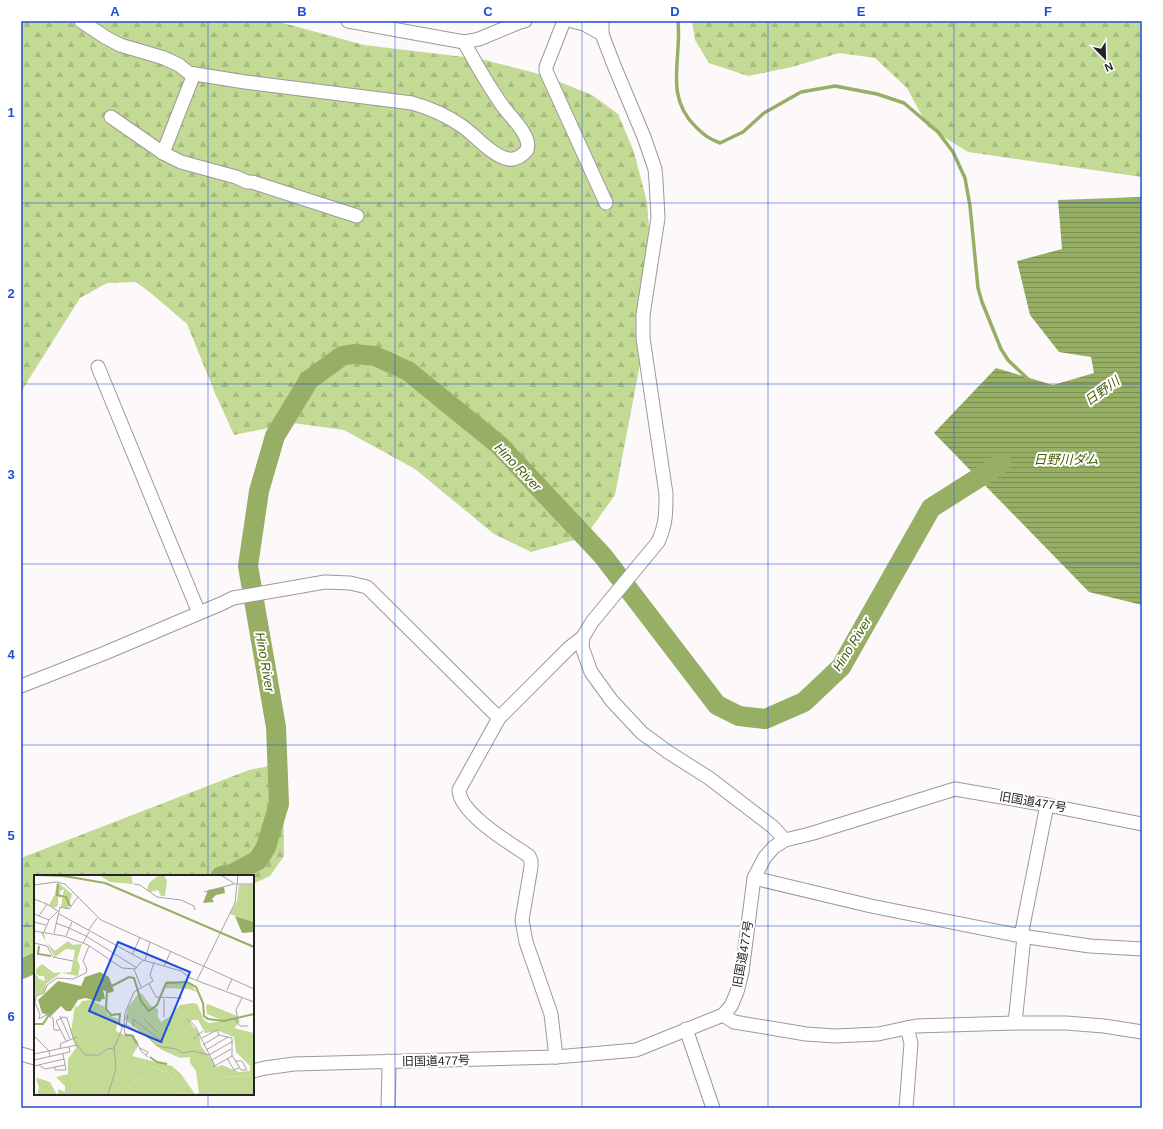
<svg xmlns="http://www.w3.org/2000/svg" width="1163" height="1129" font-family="Arial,'Noto Sans JP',sans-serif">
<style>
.forest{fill:url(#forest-firs)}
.water{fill:url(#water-rules)}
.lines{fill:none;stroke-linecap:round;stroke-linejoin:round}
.stream{stroke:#97af65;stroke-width:3.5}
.river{stroke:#97af65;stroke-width:20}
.minor-casing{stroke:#9c999a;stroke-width:15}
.minor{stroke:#fff;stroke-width:13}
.grid{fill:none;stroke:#1d4ed8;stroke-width:1;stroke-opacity:0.55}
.labels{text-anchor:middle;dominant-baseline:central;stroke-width:4;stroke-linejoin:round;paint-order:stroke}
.street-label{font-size:12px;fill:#242323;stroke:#fff}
.water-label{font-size:13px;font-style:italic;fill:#4a5e09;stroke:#fff}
.inset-river{fill:none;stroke:#97af65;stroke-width:2}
.inset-road{fill:none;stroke:#a6a3a5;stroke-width:1}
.view{fill:#1d4ed8;fill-opacity:0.15;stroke:#1d4ed8;stroke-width:2}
.inset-edge{fill:none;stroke:#242323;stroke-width:2}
.neatline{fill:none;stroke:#1d4ed8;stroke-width:1.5}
.grid-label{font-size:13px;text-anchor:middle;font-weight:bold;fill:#1d4ed8}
</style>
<defs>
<pattern id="forest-firs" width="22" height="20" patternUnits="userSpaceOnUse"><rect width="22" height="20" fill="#c2da93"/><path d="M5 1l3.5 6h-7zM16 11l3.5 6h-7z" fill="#a7bb7e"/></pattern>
<pattern id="water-rules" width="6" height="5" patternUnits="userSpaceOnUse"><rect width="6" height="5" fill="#97af65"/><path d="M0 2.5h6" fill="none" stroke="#7b8e53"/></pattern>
</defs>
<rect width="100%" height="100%" fill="#fdf9fb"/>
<g class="forest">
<polygon points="21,21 276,21 364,45 481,59 543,75 592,95 618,114 634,152 647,202 654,291 615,495 585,537 531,552 494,534 415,469 344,430 293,423 234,435 215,393 187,324 152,294 136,282 107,283 80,298 24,387 21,396"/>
<polygon points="692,21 1142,21 1142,177 968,152 928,127 907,88 875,58 839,53 792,67 748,76 709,63 695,40"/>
<polygon points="269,766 283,782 284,856 270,876 253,884 253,876 35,876 35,953 21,957 21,858 249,770"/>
</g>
<polygon class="water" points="1142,197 1142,605 1089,592 934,433 996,368 1053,385 1094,373 1091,357 1059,352 1030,315 1017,261 1062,249 1058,200"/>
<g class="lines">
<path class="stream" d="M 678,21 C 682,58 664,96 695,126 C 704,135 709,139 720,143 L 743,132 L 764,113 L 801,92 L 835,86 L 877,94 L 904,103 L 938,132 L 953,152 L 965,178 L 970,206 L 978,288 L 982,302 L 1001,349 L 1008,360 L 1028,379"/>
<g class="river">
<polyline points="221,876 232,874 258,860 266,847 279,804 276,727 248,566 259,491 275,436 309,380 342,356 354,354 375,356 408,371 499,445 603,556 717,705 739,716 765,719 804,702 841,667 931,508 1002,463"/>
<polyline points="21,969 35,963"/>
</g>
<defs>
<g id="minor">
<path d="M 81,21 L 105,37 L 120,45 L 164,58 L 179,65 L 189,73 L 245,82 L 412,103 C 430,108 446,115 462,126 C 475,135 493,157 509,159 C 516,160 523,155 527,150 C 529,143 527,138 523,132 C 518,123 509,115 502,105 C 488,85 476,64 464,42"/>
<polyline points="348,21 464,42 479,39 520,22 525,21"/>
<polyline points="564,21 546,67 546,71 606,203"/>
<polyline points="572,21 584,24 602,34"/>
<polyline points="111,117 163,153 181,162 236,177 247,182 252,182 357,216"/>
<polyline points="163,153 194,74"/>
<polyline points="98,367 199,613"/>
<polyline points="583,637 582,647 591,672 612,701 642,733 668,752 709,778 773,827 785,840"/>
<polyline points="21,686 105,653 223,603 233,598 325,582 350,583 367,587 499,718"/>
<polyline points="754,878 871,906 1021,936 1090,946 1142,949"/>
<polyline points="1021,936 1047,805"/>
<polyline points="723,1015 734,1022 806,1034 835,1036 878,1034 916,1026 1015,1023 1066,1023 1104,1026 1142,1032"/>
<polyline points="1015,1023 1024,937"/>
<polyline points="686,1029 713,1108"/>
<polyline points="21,1054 35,1058"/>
<path d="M 556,1057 L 551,1014 L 526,942 L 522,920 L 531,867 L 531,861 L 529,856 C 511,844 459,813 459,790 L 499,718 L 569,648 L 583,637 L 592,622 L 658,542 C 666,524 666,514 666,494 L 643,338 L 643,315 L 658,218 L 656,180 L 655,169 L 644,137 L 613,63 L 602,34 L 602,21"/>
<polyline points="253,1071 265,1068 294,1064 556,1057 636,1050 723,1015 731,1006 737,992 742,972 754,878 765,857 774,847 785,840 810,834 955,789 1047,805 1142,824"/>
<polyline points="388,1108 389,1070 388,1061"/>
<polyline points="906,1108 911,1043 907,1028"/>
</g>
</defs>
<use href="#minor" class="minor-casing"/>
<use href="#minor" class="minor"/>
</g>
<path class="grid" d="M 208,21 L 208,876M 395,21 L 395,1108M 582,21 L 582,1108M 768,21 L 768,1108M 954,21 L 954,1108M 21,203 L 1142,203M 21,384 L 1142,384M 21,564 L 1142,564M 21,745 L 1142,745M 21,926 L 35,926M 253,926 L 1142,926M 208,1094 L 208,1108"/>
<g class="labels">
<g class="street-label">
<text transform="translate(1033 802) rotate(10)">旧国道477号</text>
<text transform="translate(743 954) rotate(-80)">旧国道477号</text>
<text transform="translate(436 1061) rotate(-1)">旧国道477号</text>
</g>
<g class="water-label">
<text transform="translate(1102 391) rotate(-36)">日野川</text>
<text x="1066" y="459">日野川ダム</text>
<text transform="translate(518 467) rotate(46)">Hino River</text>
<text transform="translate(852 644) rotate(-58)">Hino River</text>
<text transform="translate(265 662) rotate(80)">Hino River</text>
</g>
</g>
<g transform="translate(34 875)">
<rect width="220" height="220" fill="#fdf9fb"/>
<path d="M 116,192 L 134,197 L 147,220 L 89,220 L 101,206 L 111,203 ZM 180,201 L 220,202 L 220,220 L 179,220 L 172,215 Z" fill="#c2da93"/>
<path d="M 65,0 L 97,0 L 99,9 L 76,7 ZM 125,0 L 130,0 L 133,6 L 131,21 L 127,21 L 124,15 L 116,17 L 113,15 L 115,8 ZM 23,7 L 38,19 L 34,34 L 27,32 L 30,14 L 26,16 L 26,23 L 24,21 L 24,30 L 21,33 L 15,30 L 21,19 ZM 7,58 L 10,58 L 12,67 L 21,76 L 34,66 L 39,70 L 48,69 L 43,85 L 46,91 L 44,101 L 28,98 L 37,97 L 41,75 L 32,74 L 21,82 ZM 8,89 L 20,98 L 28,97 L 12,109 L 11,117 L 0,122 L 0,96 L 5,104 L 11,106 L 10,101 L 5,101 L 2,98 L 2,94 ZM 133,106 L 157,108 L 162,117 L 155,114 L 130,113 ZM 105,118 L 108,119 L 117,131 L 124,134 L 124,142 L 127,147 L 135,142 L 146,130 L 158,128 L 163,129 L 170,145 L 175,148 L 190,146 L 173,139 L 172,131 L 174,129 L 203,141 L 206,147 L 200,153 L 220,158 L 220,202 L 180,201 L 172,215 L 179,220 L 147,220 L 134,197 L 117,192 L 111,203 L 101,206 L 89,220 L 23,220 L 25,214 L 31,217 L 31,211 L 22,202 L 34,199 L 34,184 L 42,173 L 37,156 L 41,131 L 44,132 L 48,126 L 57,125 L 71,132 L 74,140 L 84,144 L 82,156 L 104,166 L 104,171 L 98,181 L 138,191 L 147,199 L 161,219 L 165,218 L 162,196 L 156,188 L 156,182 L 146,183 L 128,175 L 91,144 L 94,132 ZM 158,145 L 164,145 L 171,158 L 185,156 L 200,162 L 202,177 L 216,191 L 216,196 L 205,197 L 188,190 L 183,192 L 167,171 L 165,158 L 156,148 ZM 4,203 L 16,207 L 23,220 L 3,220 L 5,212 L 2,204 Z" fill="#c2da93" fill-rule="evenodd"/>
<path d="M 220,9 L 220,47 L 196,39 L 203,26 L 205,10 Z" fill="#c2da93"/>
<path d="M 190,12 L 191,18 L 182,20 L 178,24 L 180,27 L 169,28 L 174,15 ZM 201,41 L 220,47 L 220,57 L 208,58 ZM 66,97 L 75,102 L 80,116 L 75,118 L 69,115 L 71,124 L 68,124 L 66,127 L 51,123 L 44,125 L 37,136 L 32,136 L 27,131 L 17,141 L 8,138 L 4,125 L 24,106 L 47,111 L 51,102 Z" fill="#97af65"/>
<path class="inset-river" d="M 4,0 L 30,1 L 71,8 L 220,72M 24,9 L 23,20 L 32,22 L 36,31M 5,71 L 4,79 L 17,81M 76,112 L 95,102 L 100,103 L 107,126 L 115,136 L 123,130 L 132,108 L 153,107 L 162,112 L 169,128 L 170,141 L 174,144 L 190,146 L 220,139M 73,116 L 72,134 L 77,140 L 86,139 L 85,149 L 89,152M 0,149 L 9,149 L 15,140M 91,160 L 98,161 L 103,169M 116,182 L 123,187 L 133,189"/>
<path class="inset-road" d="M 187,0 L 201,9 L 220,9M 100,9 L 106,10 L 123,22 L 147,25 L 160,31 L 161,35M 0,10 L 22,7 L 31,9 L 67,45 L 220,114M 170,17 L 200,9M 0,24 L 13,29 L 5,41M 13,29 L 25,37M 0,39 L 15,45M 25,39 L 109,85M 0,47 L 12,50M 22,48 L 35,53M 35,53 L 52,61M 0,56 L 30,61 L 54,70 L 88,93 L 101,94 L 109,85M 54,56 L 63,43M 10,57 L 15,45 L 23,37M 20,58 L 26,32 L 35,34 L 44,22M 32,61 L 38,47M 52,61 L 103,93M 0,68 L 13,71 L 19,82 L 39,86M 49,68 L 55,57M 98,80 L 106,62M 109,85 L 147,96 L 156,103 L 220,127M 111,85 L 116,67M 130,91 L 137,76M 100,94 L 107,112M 163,105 L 201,28 L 204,0M 115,109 L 122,122 L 148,123M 193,115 L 198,104M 208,123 L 202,135 L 204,145 L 201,145 L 206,151 L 214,151M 26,141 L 36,164M 130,142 L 130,124M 110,144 L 123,157M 153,144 L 161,151 L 181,191M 90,149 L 114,162 L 123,171 L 142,174 L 148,178 L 159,176 L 175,180 L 199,166M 90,151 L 91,159 L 99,160 L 107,176 L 114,182M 92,151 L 94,139M 99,152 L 99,144 L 130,168M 26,155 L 20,155 L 19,143 L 12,140 L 5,144 L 6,139 L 1,128 L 2,121 L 10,118 L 13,110 L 23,103 L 39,104 L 52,98 L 53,94 L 49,86 L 55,71M 0,161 L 15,176 L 16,181M 168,163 L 183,155 L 185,160M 159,164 L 169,156M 32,166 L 22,146 L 29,142 L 33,143 L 40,166 L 51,180 L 65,180 L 73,174 L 80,173M 169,170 L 185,160 L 198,163 L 198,181 L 199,182 L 207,195 L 213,195 L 208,186 L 201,186M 27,173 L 26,169 L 43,162M 106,173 L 114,177 L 112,180M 172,175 L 194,162M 0,179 L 43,170M 193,183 L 200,195 L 205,193M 0,185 L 36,177 L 35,172M 178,185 L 197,174M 5,190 L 11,194 L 31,190M 0,191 L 30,184M 21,192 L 21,195 L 32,195 L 29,179M 179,192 L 198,181M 74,220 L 82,193 L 80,173 L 90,149 L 91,138 L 100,117 L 119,106 L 116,100 L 120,87"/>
<path class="view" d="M 84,67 L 156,97 L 127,167 L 55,136 Z"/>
<rect width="220" height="220" class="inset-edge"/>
</g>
<rect width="1163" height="1129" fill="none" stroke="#ffffff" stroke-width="44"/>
<g transform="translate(1105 58) rotate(157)" stroke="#ffffff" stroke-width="3" paint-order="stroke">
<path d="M0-3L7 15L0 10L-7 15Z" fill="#242323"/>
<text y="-6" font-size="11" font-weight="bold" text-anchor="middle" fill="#242323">N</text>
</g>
<rect x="22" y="22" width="1119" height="1085" class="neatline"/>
<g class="grid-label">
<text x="115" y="16">A</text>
<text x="302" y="16">B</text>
<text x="488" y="16">C</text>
<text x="675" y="16">D</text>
<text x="861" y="16">E</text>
<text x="1048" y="16">F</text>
<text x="11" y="117">1</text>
<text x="11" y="298">2</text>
<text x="11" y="479">3</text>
<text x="11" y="659">4</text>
<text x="11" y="840">5</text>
<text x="11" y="1021">6</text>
</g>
</svg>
